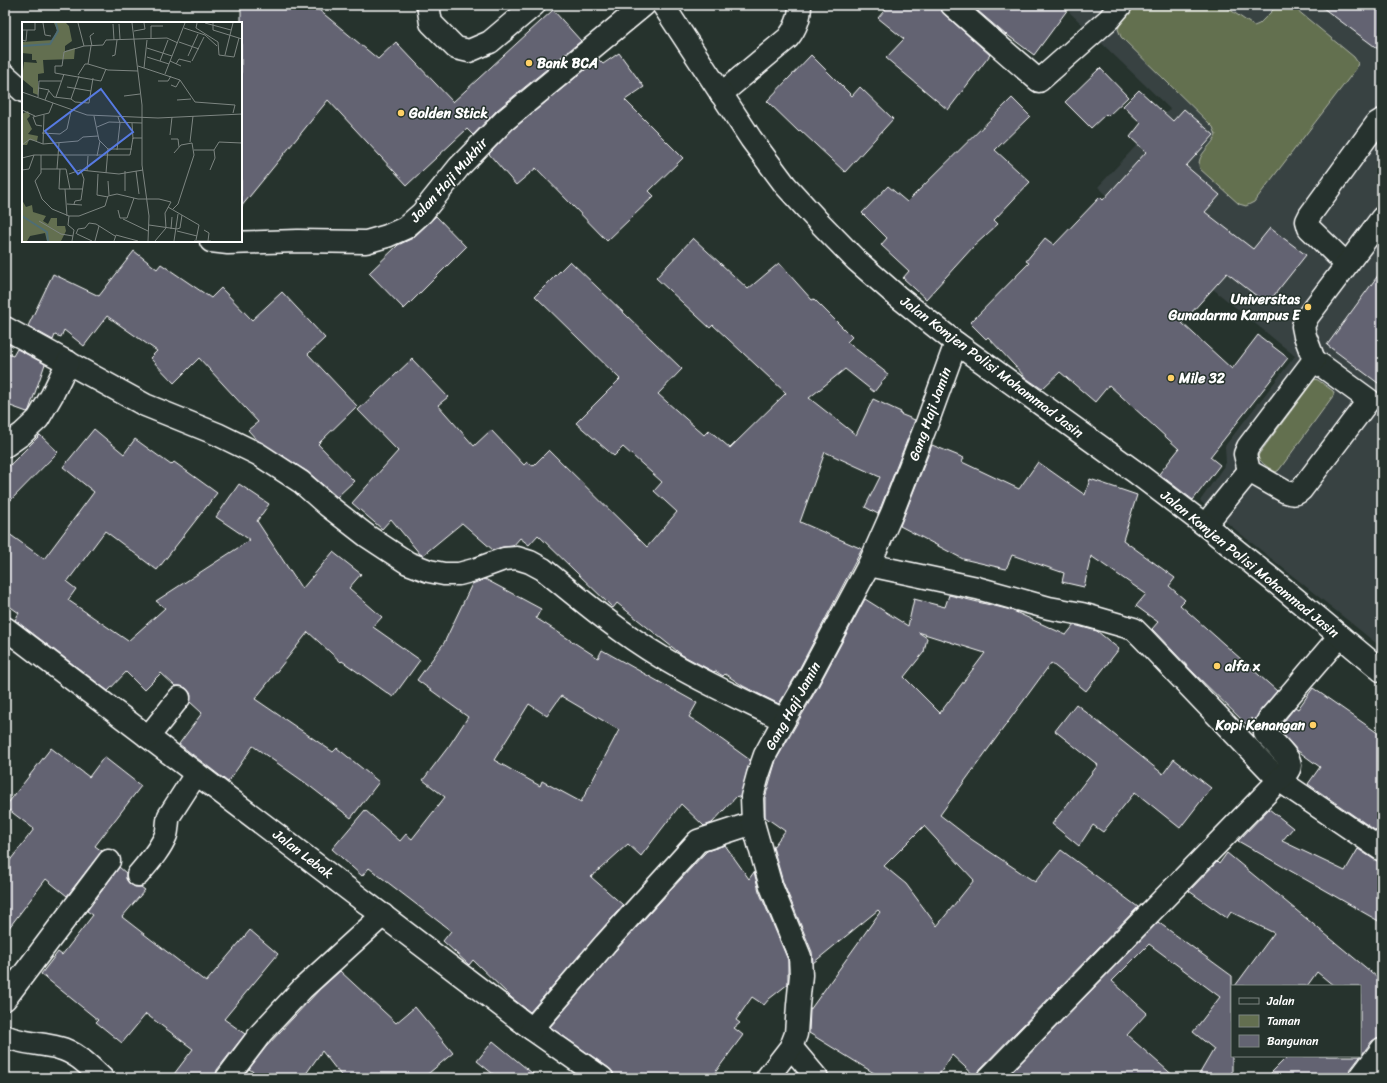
<svg xmlns="http://www.w3.org/2000/svg" width="1387" height="1083" font-family="Sriracha,sans-serif">
<style>
.built{fill:#384242}
.green{fill:#636f50;stroke:#b1b7a8}
.building{fill:#636472;stroke:#fff;fill-rule:evenodd}
.lines{fill:none;stroke-linecap:round;stroke-linejoin:round}
.minor-casing{stroke:#fff;stroke-width:25}
.major-casing{stroke:#fff;stroke-width:25}
.minor{stroke:#26332d;stroke-width:22}
.major{stroke:#26332d;stroke-width:22}
.poi-dot{fill:#ffd166;stroke:#26332d;stroke-width:1.5}
.labels{text-anchor:middle;dominant-baseline:central;stroke-width:3;stroke-linejoin:round;paint-order:stroke}
.poi-label{font-size:14px;font-weight:bold;fill:#fff;stroke:#26332d;text-anchor:start}
.street-label{font-size:14px;fill:#fff;stroke:#26332d}
.inset-river{fill:none;stroke:#4e6d75;stroke-width:2}
.inset-road{fill:none;stroke:#7d8581;stroke-width:1}
.view{fill:#567ae2;fill-opacity:0.15;stroke:#567ae2;stroke-width:2}
.inset-edge{fill:none;stroke:#fff;stroke-width:2}
</style>
<rect width="100%" height="100%" fill="#26332d"/>
<filter id="ink" filterUnits="userSpaceOnUse"><feTurbulence type="fractalNoise" baseFrequency=".025" numOctaves="2"/><feDisplacementMap in="SourceGraphic" scale="8" xChannelSelector="R" yChannelSelector="G"/><feConvolveMatrix kernelMatrix="1 2 1 2 8 2 1 2 1" color-interpolation-filters="sRGB"/></filter>
<g filter="url(#ink)">
<polygon class="built" points="1062,5 1382,5 1382,648 1200,501 1226,463 1225,446 1295,356 1175,258 1098,187 1170,109"/>
<g class="green">
<path d="M 1136,5 L 1223,5 L 1254,26 L 1259,24 L 1278,5 L 1291,5 L 1354,57 L 1358,63 L 1356,69 L 1254,202 L 1246,206 L 1239,204 L 1200,169 C 1195,155 1212,147 1216,135 L 1213,127 L 1121,37 L 1118,29 L 1122,20 Z"/>
<path d="M 1315,379 L 1318,380 L 1333,391 L 1334,393 L 1333,396 L 1279,470 L 1276,472 C 1270,469 1261,463 1258,457 L 1259,454 Z"/>
</g>
<g class="building">
<polygon points="241,5 313,5 378,59 396,42 453,102 553,10 581,41 497,110 473,135 467,129 407,185 328,100 241,207"/>
<polygon points="889,5 940,5 940,9 944,14 990,55 948,110 886,58 904,39 878,18"/>
<polygon points="971,5 1071,5 1034,55 1006,34 1006,35"/>
<polygon points="1319,5 1382,5 1382,52"/>
<polygon points="619,53 644,87 625,100 683,158 649,191 654,196 607,241 536,168 516,185 489,154 513,129 598,59 603,64"/>
<polygon points="811,55 852,96 860,87 893,119 845,172 800,130 799,132 767,101"/>
<polygon points="1100,68 1128,97 1108,116 1106,114 1091,128 1065,102"/>
<polygon points="1139,90 1173,121 1184,109 1214,135 1186,166 1220,195 1205,212 1253,249 1270,228 1306,255 1267,304 1227,273 1182,323 1232,369 1258,335 1288,358 1210,457 1220,465 1193,500 1159,474 1179,449 1109,385 1095,402 1060,372 1042,389 1026,378 988,337 986,339 970,323 1029,263 1026,261 1045,238 1054,245 1100,197 1103,200 1146,152 1130,137 1141,123 1123,106"/>
<polygon points="1012,98 1030,116 995,150 1030,182 994,220 998,224 973,247 926,299 903,278 909,271 881,245 887,238 862,213 888,186 907,202"/>
<polygon points="436,216 466,247 404,309 369,273 398,245 413,238"/>
<polygon points="693,238 748,289 779,263 812,300 814,299 852,337 847,342 888,374 874,392 845,369 809,398 856,435 873,399 901,412 900,414 915,420 878,514 865,507 880,477 825,452 800,522 862,549 796,675 779,704 743,686 725,674 723,676 715,671 714,672 682,655 617,603 613,608 538,535 529,545 520,538 513,546 503,547 493,550 462,523 423,555 420,554 391,519 382,529 352,503 398,451 358,410 412,359 448,397 438,405 474,446 491,430 524,465 527,462 533,466 549,450 647,547 677,512 654,491 662,482 623,447 614,456 576,423 620,379 535,296 570,261 682,369 658,394 704,435 709,430 730,448 786,393 713,325 710,328 656,278"/>
<polygon points="134,251 157,269 161,264 211,298 221,288 252,320 282,292 325,338 308,354 357,406 318,444 354,481 337,497 308,472 257,440 248,430 258,422 199,358 174,383 150,358 157,351 107,316 84,346 64,330 61,337 55,335 53,340 28,326 53,274 99,296"/>
<polygon points="1382,270 1382,386 1327,345"/>
<polygon points="17,349 45,364 29,410 27,412 5,404 5,353 13,356"/>
<polygon points="94,429 124,454 135,439 171,465 174,462 217,493 157,570 105,531 67,582 76,589 68,600 128,641 165,608 156,601 250,540 216,517 239,484 269,504 257,521 302,589 333,552 361,574 349,588 382,617 373,627 420,660 393,697 342,661 341,662 308,632 255,699 333,752 337,748 379,782 351,818 307,784 253,746 228,782 179,744 202,713 190,702 191,694 186,688 181,686 175,686 161,673 144,690 126,672 108,691 15,620 19,613 5,603 5,531 44,559 94,492 63,467"/>
<polygon points="40,435 58,452 5,506 5,470"/>
<polygon points="932,445 964,458 962,462 1019,489 1038,462 1085,495 1090,479 1137,495 1123,540 1175,578 1169,586 1185,600 1180,605 1277,691 1260,711 1254,721 1251,718 1246,724 1193,672 1152,629 1158,622 1136,606 1146,594 1091,556 1084,587 1062,582 1064,573 1012,555 1006,569 963,559 900,526"/>
<path d="M 485,579 L 541,609 L 536,618 L 598,658 L 602,650 L 697,703 L 689,717 L 703,726 L 750,760 L 740,798 L 737,796 L 712,823 L 704,826 L 681,804 L 641,856 L 628,844 L 591,877 L 623,905 L 530,1012 L 512,998 L 473,960 L 469,965 L 443,941 L 451,931 L 369,868 L 362,876 L 332,849 L 365,810 L 400,841 L 406,834 L 412,839 L 445,797 L 423,780 L 449,746 L 468,717 L 417,680 L 444,643 L 472,584 ZM 561,696 L 619,730 L 581,802 L 542,781 L 540,786 L 494,760 L 529,704 L 547,716 Z"/>
<path d="M 949,595 L 1011,610 L 1066,635 L 1074,625 L 1097,631 L 1119,649 L 1086,691 L 1051,663 L 940,815 L 971,839 L 1035,882 L 1061,850 L 1138,907 L 980,1069 L 977,1078 L 952,1055 L 937,1078 L 882,1078 L 809,1033 L 810,1010 L 880,912 L 878,910 L 813,963 L 812,952 L 783,882 L 773,847 L 785,831 L 765,817 L 765,798 L 776,760 L 818,687 L 865,599 L 908,626 L 914,599 L 945,607 ZM 918,632 L 985,653 L 940,713 L 904,677 L 924,652 L 927,638 ZM 924,826 L 974,880 L 937,926 L 906,884 L 884,866 Z"/>
<polygon points="1313,688 1382,736 1382,835 1308,784 1320,767 1298,751 1278,729 1295,707 1298,709"/>
<polygon points="1076,704 1163,774 1174,759 1211,788 1180,828 1135,792 1103,832 1093,825 1079,846 1052,824 1098,765 1055,731"/>
<polygon points="51,748 89,777 104,757 141,786 95,846 102,851 67,896 46,879 5,933 5,867 34,829 5,807"/>
<polygon points="1269,809 1293,828 1282,841 1345,871 1358,849 1375,860 1382,862 1382,923 1238,841"/>
<polygon points="725,845 749,879 754,872 759,891 788,960 788,984 769,999 764,1005 752,997 736,1020 740,1023 734,1028 743,1035 711,1078 614,1078 613,1072 609,1068 550,1027 614,952 703,855 707,851"/>
<polygon points="1227,853 1382,981 1382,1037 1377,1038 1372,1041 1350,1070 1348,1078 1266,1078 1288,1056 1360,1056 1360,986 1334,986 1317,972 1307,986 1235,986 1274,933 1231,912 1227,918 1189,891 1217,862 1219,864"/>
<polygon points="119,867 126,873 126,879 130,884 135,887 141,887 145,890 122,917 206,982 250,930 278,954 224,1019 245,1034 217,1070 215,1078 171,1078 193,1049 146,1014 122,1043 96,1022 98,1020 41,974 58,952 62,955 93,915 87,911"/>
<polygon points="1158,922 1232,976 1232,1078 1197,1078 1214,1049 1193,1032 1220,997 1149,944 1112,981 1147,1013 1127,1035 1176,1078 1006,1078"/>
<polygon points="340,971 396,1023 415,1007 453,1053 423,1078 343,1078 322,1051 303,1078 262,1078 249,1069 266,1047 320,989"/>
<polygon points="493,1041 538,1078 498,1078 477,1061"/>
</g>
<g class="lines">
<defs>
<g id="minor">
<polyline points="428,5 431,23 456,48 469,51 490,42 534,5"/>
<polyline points="952,5 1039,81 1109,19 1121,5"/>
<polyline points="5,75 23,91"/>
<path d="M 721,94 L 788,38 C 796,28 800,18 800,5"/>
<polyline points="211,241 228,243 298,241 366,242 387,236 405,228 422,213 459,167 505,120 644,5"/>
<polyline points="1343,269 1344,264 1342,260 1309,228 1307,221 1310,215 1377,123 1382,120"/>
<path d="M 5,328 L 145,405 L 217,434 L 258,454 L 301,482 L 327,505 L 367,536 L 408,563 L 429,571 L 444,574 L 459,574 L 474,570 L 504,559 L 517,558 L 530,562 L 543,569 C 581,600 619,632 661,657 C 700,681 743,700 784,720"/>
<path d="M 1314,360 L 1369,400 L 1301,490 C 1296,495 1292,494 1286,492 L 1249,471 L 1245,454 L 1248,447 Z"/>
<polyline points="1314,360 1305,336 1303,326 1308,316 1382,218"/>
<polyline points="5,446 22,434 38,419 52,395 68,362"/>
<polyline points="1205,525 1249,471"/>
<polyline points="869,565 977,588 1049,608 1082,614 1134,629 1143,638 1279,780 1382,850"/>
<polyline points="5,628 532,1029 602,1078"/>
<polyline points="148,737 179,698"/>
<path d="M 138,875 C 148,863 160,850 166,835 C 168,829 167,822 169,816 L 196,774"/>
<polyline points="5,999 109,861"/>
<polyline points="532,1029 605,944 698,841 753,823"/>
<path d="M 5,1036 C 22,1044 41,1043 59,1048 C 76,1052 90,1067 102,1078"/>
<polyline points="791,1047 817,1078"/>
<polyline points="227,1078 261,1033 302,989 383,915"/>
<polyline points="767,1078 791,1047 796,1034 798,1005 801,975 800,957 771,886 753,823 752,797 758,775 765,755 784,720 807,681 869,565 892,513 927,423 956,343"/>
<path d="M 989,1078 L 1286,773 C 1289,770 1291,766 1289,761 C 1286,754 1271,740 1265,733 L 1265,727 L 1269,719 L 1340,636"/>
<polyline points="1360,1078 1382,1049"/>
</g>
<polyline id="major" points="663,5 751,139 786,186 817,220 856,260 897,296 956,343 1134,471 1205,525 1279,585 1382,671"/>
</defs>
<use href="#minor" class="minor-casing"/>
<use href="#major" class="major-casing"/>
<use href="#minor" class="minor"/>
<use href="#major" class="major"/>
</g>
</g>
<g class="poi-dot">
<circle cx="529" cy="63" r="4"/>
<circle cx="401" cy="113" r="4"/>
<circle cx="1308" cy="307" r="4"/>
<circle cx="1171" cy="378" r="4"/>
<circle cx="1217" cy="666" r="4"/>
<circle cx="1313" cy="725" r="4"/>
</g>
<g class="labels">
<g class="poi-label">
<text x="537" y="63">Bank BCA</text>
<text x="409" y="113">Golden Stick</text>
<text x="1300" y="299" text-anchor="end">Universitas<tspan x="1300" dy="16">Gunadarma Kampus E</tspan></text>
<text x="1179" y="378">Mile 32</text>
<text x="1225" y="666">alfa x</text>
<text x="1305" y="725" text-anchor="end">Kopi Kenangan</text>
</g>
<g class="street-label">
<text transform="translate(449 180) rotate(-48)">Jalan Haji Mukhir</text>
<text transform="translate(992 367) rotate(37)">Jalan Komjen Polisi Mohammad Jasin</text>
<text transform="translate(930 414) rotate(-70)">Gang Haji Jamin</text>
<text transform="translate(1250 564) rotate(39)">Jalan Komjen Polisi Mohammad Jasin</text>
<text transform="translate(793 706) rotate(-61)">Gang Haji Jamin</text>
<text transform="translate(303 854) rotate(37)">Jalan Lebak</text>
</g>
</g>
<g transform="translate(22 22)">
<rect width="220" height="220" fill="#26332d"/>
<path d="M 32,1 L 44,1 L 47,4 L 50,19 L 43,24 L 43,29 L 53,26 L 52,37 L 21,38 L 22,51 L 16,52 L 16,73 L 11,71 L 11,66 L 0,57 L 2,40 L 15,41 L 14,38 L 10,38 L 10,32 L 0,31 L 0,20 L 31,18 L 35,8 ZM 6,89 L 8,94 L 5,97 L 10,107 L 6,112 L 16,114 L 15,119 L 7,118 L 5,123 L 0,123 L 0,92 ZM 0,178 L 4,185 L 10,183 L 11,190 L 24,194 L 21,199 L 26,202 L 29,196 L 35,196 L 35,204 L 43,204 L 44,209 L 39,219 L 25,219 L 23,211 L 8,214 L 5,219 L 0,219 Z" fill="#636f50"/>
<path class="inset-river" d="M 0,24 L 28,22 L 36,9 L 34,1M 0,194 L 25,210 L 26,219"/>
<path class="inset-road" d="M 21,1 L 23,13 L 29,14M 56,1 L 62,24M 110,1 L 120,83 L 120,143 L 127,194 L 126,219M 175,1 L 174,6 L 196,20 L 197,33 L 212,35 L 217,16M 183,1 L 209,8M 191,1 L 191,8 L 220,17M 91,2 L 92,18M 97,2 L 98,17M 162,6 L 183,13 L 195,24M 0,8 L 13,8 L 13,1M 112,9 L 123,7 L 122,1M 129,16 L 129,4 L 141,4M 0,18 L 4,19 L 5,8M 157,20 L 177,27M 70,24 L 68,14 L 72,11M 125,26 L 150,34M 203,33 L 211,1M 90,34 L 93,33 L 95,18M 166,34 L 176,12M 125,35 L 147,42M 138,39 L 146,18M 148,39 L 159,44M 170,39 L 182,15M 66,42 L 86,48 L 116,49M 66,42 L 69,24M 154,42 L 157,37 L 169,40M 116,44 L 158,58 L 173,80 L 213,83 L 211,91M 122,46 L 125,18M 84,47 L 79,59 L 33,51 L 33,44 L 40,44 L 42,30 L 62,24 L 81,23 L 84,18 L 145,16 L 156,21M 143,52 L 163,1M 56,53 L 63,42 L 66,42M 57,54 L 49,77 L 53,80 L 67,81 L 71,56M 136,59 L 146,59 L 149,54M 149,63 L 154,65 L 158,58M 45,65 L 69,69M 17,66 L 27,68 L 23,78M 27,69 L 32,75 L 49,77M 0,70 L 65,93 L 136,96 L 220,92M 102,74 L 118,72M 16,75 L 17,59 L 39,59M 34,75 L 42,52M 155,78 L 169,77M 0,88 L 13,94M 72,94 L 77,118 L 86,127 L 84,151M 110,101 L 111,117M 20,104 L 14,103 L 11,95 L 27,91 L 31,81M 75,105 L 87,100 L 120,101M 20,111 L 38,112 L 45,107 L 49,89M 148,113 L 150,95M 149,117 L 156,117 L 157,125M 168,120 L 171,94M 21,122 L 56,119 L 61,115 L 76,114M 0,123 L 8,117 L 21,122 L 22,93M 86,127 L 110,127M 95,128 L 98,101 L 96,95M 172,128 L 192,128 L 197,120 L 220,121M 19,133 L 19,151 L 13,159 L 20,177 L 30,187 L 47,194 L 57,194 L 83,184 L 86,174 L 95,172 L 116,177 L 137,177 L 149,180 L 143,191 L 144,206M 75,134 L 78,119M 0,136 L 12,133 L 108,133 L 111,116 L 120,116M 19,147 L 44,147 L 48,167M 35,147 L 37,121M 38,147 L 37,167 L 61,167M 0,148 L 7,147 L 12,133M 188,148 L 193,136 L 192,128M 65,149 L 66,134M 103,149 L 103,169M 114,149 L 117,172M 47,152 L 58,148 L 97,152 L 121,148M 76,152 L 75,173 L 86,175M 86,159 L 87,173M 43,167 L 45,194M 45,182 L 60,183M 52,182 L 53,179 L 59,178 L 62,157 L 59,149M 146,185 L 177,203 L 174,218M 151,187 L 156,182 L 172,133 L 170,121 L 159,123 L 152,131M 96,188 L 98,196 L 105,196 L 112,176M 47,194 L 46,203 L 52,208 L 50,219M 101,197 L 126,209M 17,199 L 39,212 L 51,214M 127,203 L 155,207M 149,207 L 150,195M 155,207 L 158,206 L 160,193M 182,208 L 187,211 L 186,219M 155,209 L 175,214M 54,212 L 56,207 L 63,206 L 67,201 L 74,202 L 93,214M 55,212 L 70,219M 73,219 L 77,204M 92,219 L 94,213 L 116,219M 133,219 L 144,206M 152,219 L 156,192M 172,219 L 189,219"/>
<path class="view" d="M 79,67 L 111,110 L 56,152 L 23,109 Z"/>
<rect width="220" height="220" class="inset-edge"/>
</g>
<rect width="1387" height="1083" fill="none" stroke="#26332d" stroke-width="20"/>
<rect x="10" y="10" width="1367" height="1063" fill="none" stroke="#fff" stroke-width="1.5" filter="url(#ink)"/>
<rect x="1231" y="985" width="130" height="72" fill="#26332d" stroke="#7d8581"/>
<rect x="1239" y="998" width="20" height="6" fill="#26332d" stroke="#7d8581"/>
<text x="1267" y="1005" font-size="12" fill="#ffffff">Jalan</text>
<rect x="1239" y="1015" width="20" height="12" fill="#636f50" stroke="#7d8581"/>
<text x="1267" y="1025" font-size="12" fill="#ffffff">Taman</text>
<rect x="1239" y="1035" width="20" height="12" fill="#636472" stroke="#7d8581"/>
<text x="1267" y="1045" font-size="12" fill="#ffffff">Bangunan</text>
</svg>
